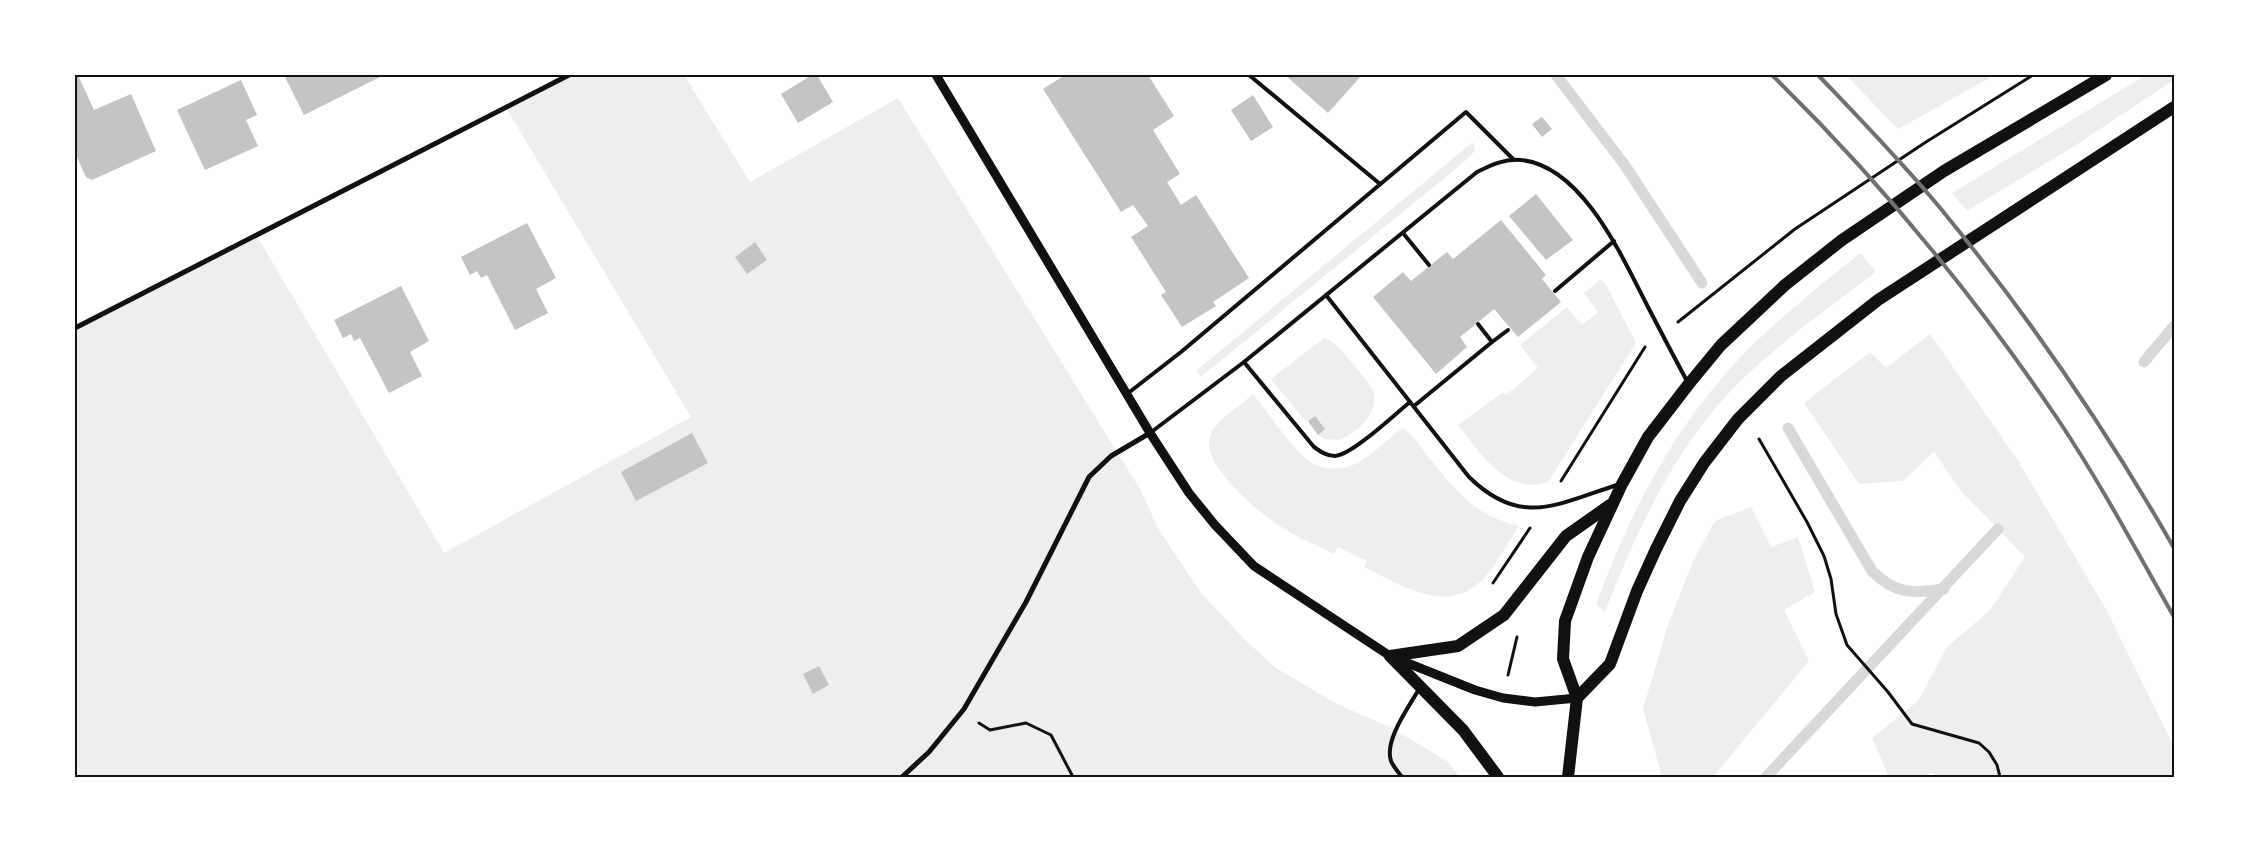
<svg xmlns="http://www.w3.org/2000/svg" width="2249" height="852" font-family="Cabin,sans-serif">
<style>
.green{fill:#eee}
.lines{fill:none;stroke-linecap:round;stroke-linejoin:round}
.stream{stroke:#d9d9d9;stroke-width:11}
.building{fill:#c4c4c4}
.path{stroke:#111;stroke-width:3}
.service{stroke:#111;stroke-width:4}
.minor{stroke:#111;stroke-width:5}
.tertiary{stroke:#111;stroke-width:9}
.primary{stroke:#111;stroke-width:12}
.rail{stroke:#707070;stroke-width:4}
.neatline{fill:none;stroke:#111;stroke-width:2}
</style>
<rect width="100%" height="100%" fill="#fff"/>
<g class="green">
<polygon points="569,75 684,75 750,182 898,98 1140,489 1159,530 1201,593 1244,639 1276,668 1337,704 1390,727 1447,761 1460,777 75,777 75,328 257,236 444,553 691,417 505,106"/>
<polygon points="1846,75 1995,75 1898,129"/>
<polygon points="2146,75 2174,75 2174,80 2076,145 1967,211 1952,193"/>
<polygon points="1473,142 1475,151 1464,162 1201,377 1196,371"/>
<path d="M 1860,253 L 1876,272 C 1825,311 1771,348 1727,395 C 1670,457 1635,535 1605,612 L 1596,604 C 1629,515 1673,428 1740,358 C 1777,319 1819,287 1860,253 Z"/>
<path d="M 1600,280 L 1604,281 L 1636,343 L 1548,482 C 1506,496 1480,452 1458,425 L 1503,392 L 1506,395 L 1538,368 L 1520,345 L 1567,307 L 1582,325 L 1598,312 L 1584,293 Z"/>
<polygon points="1930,334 2017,459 2106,609 2174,747 2174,777 1936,777 1931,772 1926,777 1889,777 1872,738 1918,701 1947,647 1990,610 2025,557 1961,491 1934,452 1903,481 1859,484 1804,403 1870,352 1886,368"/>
<path d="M 1324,338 C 1337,342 1343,353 1352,363 C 1358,371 1369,381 1373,391 C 1380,413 1358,432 1339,440 L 1325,439 L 1318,435 L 1325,429 L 1315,416 L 1306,422 L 1271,379 Z"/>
<path d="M 1253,394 C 1268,412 1295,454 1314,464 C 1325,470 1343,470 1355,464 C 1372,455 1386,441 1401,429 L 1404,429 C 1413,434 1420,447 1427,455 C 1454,489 1474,516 1519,526 C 1510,540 1492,572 1480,582 C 1444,615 1400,584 1364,567 L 1367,561 L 1338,547 L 1334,554 C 1318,546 1301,539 1286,530 C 1264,517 1199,465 1210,436 C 1217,419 1240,406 1253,394 Z"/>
<polygon points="1751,507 1771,547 1798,537 1815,592 1784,610 1809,661 1713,777 1662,777 1643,709 1668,625 1693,561 1715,521"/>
</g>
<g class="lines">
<g class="stream">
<polyline points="1556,75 1624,164 1702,283"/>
<polyline points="2144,362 2174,326"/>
<path d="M 1788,428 L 1872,571 C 1895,594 1913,594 1944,589"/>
<polyline points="1766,777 1998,529"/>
</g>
</g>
<g class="building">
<polygon points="75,75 78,75 94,110 131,94 156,151 92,180 86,177 75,153"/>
<polygon points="284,75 384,75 304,115"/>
<polygon points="812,75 817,75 833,102 798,123 781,94"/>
<polygon points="1065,75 1148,75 1174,116 1153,130 1180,174 1167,182 1181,205 1196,195 1249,278 1213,302 1216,306 1182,327 1161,295 1166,292 1131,237 1148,226 1133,205 1121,212 1043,89"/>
<polygon points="1285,75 1362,75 1328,113"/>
<polygon points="241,80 257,115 246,120 258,146 205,170 177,110"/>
<polygon points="1253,95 1273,127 1251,141 1231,110"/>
<polygon points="1542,117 1552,129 1542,137 1532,124"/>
<polygon points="1536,194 1573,240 1546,260 1509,216"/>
<polygon points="1501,220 1546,275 1542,279 1561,302 1518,337 1494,309 1460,337 1467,347 1436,374 1373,297 1403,272 1411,281 1447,252 1453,259"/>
<polygon points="527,223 556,278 536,289 548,313 515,330 487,275 481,278 477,271 470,275 461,257"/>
<polygon points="755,242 767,260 747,274 735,257"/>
<polygon points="401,286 429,341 410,352 422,376 389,393 360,338 354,341 351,334 343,338 334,320"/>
<polygon points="1315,416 1325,429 1318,435 1308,421"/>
<polygon points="692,433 708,463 636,501 621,472"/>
<polygon points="819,666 829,685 813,694 803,674"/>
</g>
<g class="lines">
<g class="path">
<polyline points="1678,322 1795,229 1926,142 2033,75"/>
<polyline points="1759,439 1807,522 1824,556 1831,579 1836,614 1847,645 1888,692 1912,724 1979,743 1989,752 1997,765 2000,777"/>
<polyline points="1561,481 1645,347"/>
<polyline points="1493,583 1530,528"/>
<polyline points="1508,675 1517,637"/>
<polyline points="979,723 990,730 1026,723 1051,735 1073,777"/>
</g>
<g class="service">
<polyline points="1249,75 1380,184"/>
<polyline points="1403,233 1429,265"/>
<polyline points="1555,291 1614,241"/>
<path d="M 1326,295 L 1469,477 C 1521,528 1557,504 1617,485"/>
<polyline points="1492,342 1508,330"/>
<path d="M 1244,362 L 1314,447 C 1321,452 1327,456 1335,456 C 1352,455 1395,414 1410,402"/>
<polyline points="1127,394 1181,352 1466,112 1514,160"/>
<polyline points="1414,406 1492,342 1478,324"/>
<path d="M 1150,433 L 1244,362 L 1477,172 C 1491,165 1506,158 1521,160 C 1583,166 1623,259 1648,307 C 1661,332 1674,357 1687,381"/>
<path d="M 1402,777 C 1398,772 1393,766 1391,761 C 1384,740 1409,707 1419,689"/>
</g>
<g class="minor">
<polyline points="75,328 569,75"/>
<polyline points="902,777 929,752 964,709 1026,602 1089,477 1111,456 1150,433"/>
</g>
<polyline class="tertiary" points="936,75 1150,433 1189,493 1215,525 1254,566 1390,656 1475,690 1503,698 1535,702 1577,698"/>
<g class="primary">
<polyline points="1390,656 1458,646 1504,615 1566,536 1610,505"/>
<polyline points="1390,656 1463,730 1498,777"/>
<polyline points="1577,698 1610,664 1637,591 1656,549 1680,501 1704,463 1738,419 1781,376 1878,300 2174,107"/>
<polyline points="1568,777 1577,698 1563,659 1565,621 1588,557 1622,484 1648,437 1688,385 1721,345 1785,285 1842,240 1944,171 2106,75"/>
</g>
<g class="rail">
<path d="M 1772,75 C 1878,179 1974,295 2057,418 C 2100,482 2136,550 2174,617"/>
<path d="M 1818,75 C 1860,119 1902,162 1941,209 C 2028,315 2106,429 2174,548"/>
</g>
</g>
<rect width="2249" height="852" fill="none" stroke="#ffffff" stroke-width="152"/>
<rect x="76" y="76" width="2097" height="700" class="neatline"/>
</svg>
